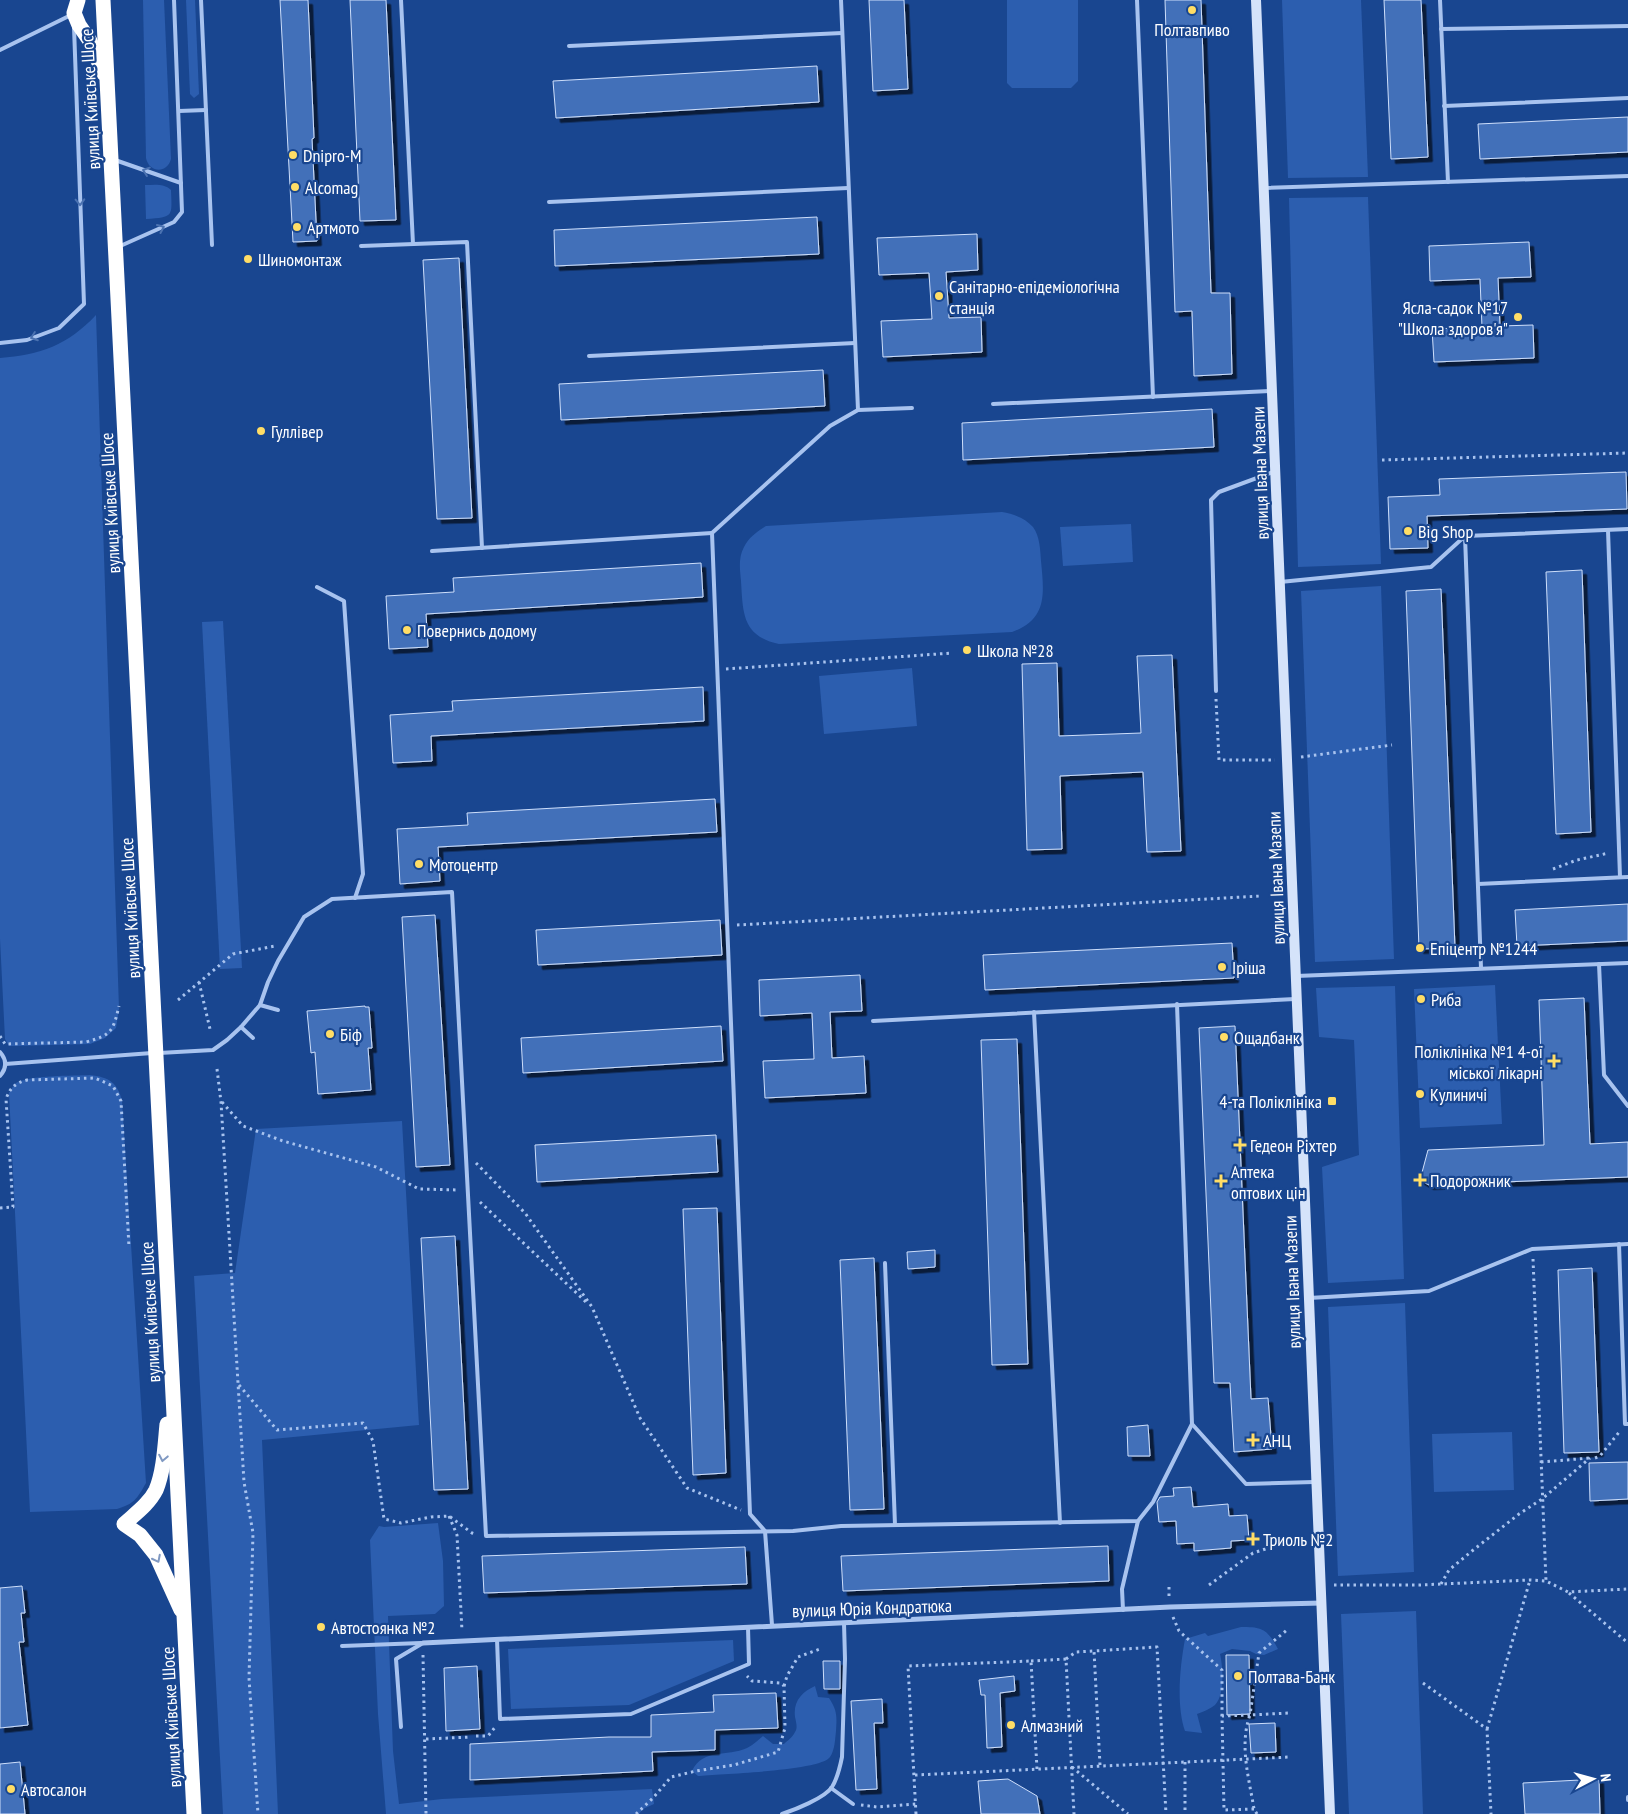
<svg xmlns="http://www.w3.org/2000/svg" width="1628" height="1814" font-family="'PT Sans Narrow',sans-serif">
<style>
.green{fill:#2c5eaf}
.building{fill:#426fb9;stroke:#cedffb;filter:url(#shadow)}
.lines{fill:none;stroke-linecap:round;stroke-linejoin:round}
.path{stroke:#a8c3ef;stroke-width:3;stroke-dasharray:2.5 4;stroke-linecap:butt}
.lane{stroke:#a8c3ef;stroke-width:4}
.street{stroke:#a8c3ef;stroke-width:5}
.secondary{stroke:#d5e3fa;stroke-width:10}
.highway{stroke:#fff;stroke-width:15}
.oneway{stroke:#4b72b1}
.oneway2{stroke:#8099c2}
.poi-dot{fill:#fd6;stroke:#194690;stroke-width:2}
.labels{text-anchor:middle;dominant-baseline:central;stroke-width:4.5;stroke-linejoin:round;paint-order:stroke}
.poi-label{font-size:18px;fill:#fff;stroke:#194690;text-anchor:start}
.street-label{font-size:18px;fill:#fff;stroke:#194690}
</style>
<defs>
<filter id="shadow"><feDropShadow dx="4.5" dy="4.5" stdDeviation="0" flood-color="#0009"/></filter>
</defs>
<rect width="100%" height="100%" fill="#194690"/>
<g class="green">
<path d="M 143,0 L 164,0 L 171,159 C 167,174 149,173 146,158 Z"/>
<polygon points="186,0 195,0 199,94 194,98 190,94"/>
<polygon points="1007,0 1078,0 1078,81 1071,88 1012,88 1007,83"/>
<polygon points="1282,0 1361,0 1368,177 1288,178"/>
<path d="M 145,185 C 154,185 164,183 171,190 C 172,217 174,217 146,219 Z"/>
<polygon points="1368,197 1381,564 1298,567 1289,198"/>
<path d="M 96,315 L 119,1009 L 116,1028 L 105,1038 L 90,1044 L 13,1046 L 9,1046 L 5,1039 L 0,939 L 0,358 C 40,355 68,345 96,315 Z"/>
<path d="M 1002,512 C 1014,514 1025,518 1033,527 C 1040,537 1040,549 1041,561 C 1044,593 1048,619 1012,632 L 779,644 C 742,636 743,613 741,581 C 740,570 738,558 744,547 C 749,537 757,532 766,526 Z"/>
<polygon points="1131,524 1133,562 1063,566 1060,527"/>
<polygon points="1381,586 1394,959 1315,962 1301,591"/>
<polygon points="223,621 242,968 220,969 202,622"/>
<polygon points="912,668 917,726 824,734 819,676"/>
<polygon points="1495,985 1502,1124 1420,1128 1414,989"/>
<polygon points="1395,986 1404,1279 1328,1283 1322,1167 1359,1155 1354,1040 1319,1037 1316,988"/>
<path d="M 90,1075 C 109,1077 118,1083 122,1101 L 146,1483 C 137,1499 134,1504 117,1509 L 30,1512 L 9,1093 C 11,1089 13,1086 16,1083 C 29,1075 74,1076 90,1075 Z"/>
<polygon points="402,1121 419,1425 262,1440 278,1814 223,1814 194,1276 235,1273 256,1129"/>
<polygon points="1405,1303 1414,1572 1338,1576 1328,1307"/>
<polygon points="1512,1432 1514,1490 1434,1492 1432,1434"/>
<polygon points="438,1523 443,1561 444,1606 435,1614 388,1616 393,1751 399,1804 442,1799 652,1789 654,1804 643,1809 639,1814 386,1814 378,1714 370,1540 379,1526 384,1527"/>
<polygon points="1416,1611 1423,1814 1349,1814 1341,1614"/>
<path d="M 1241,1627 C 1263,1627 1267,1629 1278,1649 L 1264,1655 L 1256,1654 L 1250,1651 L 1232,1649 L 1220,1654 C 1223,1666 1225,1695 1215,1705 C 1210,1709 1203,1712 1197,1714 L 1202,1733 L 1185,1731 C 1176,1705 1180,1666 1185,1639 L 1205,1633 L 1208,1636 Z"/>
<polygon points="733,1640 734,1661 629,1705 511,1709 508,1649"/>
<path d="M 815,1686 L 818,1697 L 829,1698 C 837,1710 837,1716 836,1731 C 835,1739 835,1750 830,1757 C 821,1771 719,1774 698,1776 L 692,1771 C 703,1748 727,1757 747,1748 C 753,1745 758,1740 763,1736 L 773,1744 L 784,1744 C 787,1741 793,1737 795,1732 C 798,1728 796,1722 795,1717 C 793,1701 802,1692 815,1686 Z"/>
</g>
<g class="building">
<polygon points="280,0 308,0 314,138 312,139 317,241 293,242"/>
<polygon points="350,0 386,0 396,220 360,221"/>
<polygon points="869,0 904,0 908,89 873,91"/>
<polygon points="1165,0 1201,0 1211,293 1230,293 1232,374 1194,376 1192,311 1175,312"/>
<polygon points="1384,0 1421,0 1428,157 1391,159"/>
<polygon points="817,66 819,102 556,118 553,81"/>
<polygon points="1628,117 1628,152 1480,159 1478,124"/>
<polygon points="817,217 819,254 555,266 554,230"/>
<polygon points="977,234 978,270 946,272 949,318 981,317 982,352 883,357 881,321 932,319 929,273 879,275 877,238"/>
<polygon points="1529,242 1531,277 1498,278 1500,326 1533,325 1534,358 1434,362 1432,329 1482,327 1480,279 1430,281 1429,246"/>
<polygon points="459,258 472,518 437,519 423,260"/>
<polygon points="823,370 825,406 561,420 559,384"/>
<polygon points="1212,409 1214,447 963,460 962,423"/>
<polygon points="1626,472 1627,509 1427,516 1428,548 1390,549 1388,497 1440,495 1439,479"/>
<polygon points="701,563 703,597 426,614 428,647 389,649 386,596 454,592 453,578"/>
<polygon points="1582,570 1591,832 1556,834 1546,572"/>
<polygon points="1441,589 1455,948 1419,949 1406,591"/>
<polygon points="1172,655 1181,851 1147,852 1143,772 1060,776 1062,849 1027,850 1022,664 1057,663 1059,736 1141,733 1137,656"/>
<polygon points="703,687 704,721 431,736 432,761 393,763 390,715 453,711 452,701"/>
<polygon points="715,799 717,832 438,847 440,881 400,884 397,829 468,825 467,813"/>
<polygon points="1628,904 1628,941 1517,946 1515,910"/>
<polygon points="435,915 450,1165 416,1167 402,917"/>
<polygon points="720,920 722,955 538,965 536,930"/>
<polygon points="1232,943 1234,978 985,990 983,955"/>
<polygon points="860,975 862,1011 830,1012 832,1058 864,1056 866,1093 765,1098 763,1061 814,1059 812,1013 760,1016 759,980"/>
<polygon points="1584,998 1590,1144 1628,1142 1628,1177 1429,1185 1420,1180 1428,1150 1544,1145 1539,1000"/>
<polygon points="365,1006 365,1007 369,1007 372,1048 368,1048 371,1090 318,1094 315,1052 311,1053 307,1011"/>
<polygon points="721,1026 723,1061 523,1073 521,1038"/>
<polygon points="1235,1026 1251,1399 1268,1398 1272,1449 1234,1452 1230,1383 1214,1383 1199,1028"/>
<polygon points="1017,1039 1028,1364 992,1365 981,1040"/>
<polygon points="716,1135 718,1172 537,1182 535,1145"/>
<polygon points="717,1208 726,1473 693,1475 683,1209"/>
<polygon points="455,1236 468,1489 434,1490 421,1238"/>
<polygon points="935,1250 935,1267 908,1269 907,1252"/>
<polygon points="874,1258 884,1509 850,1510 840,1260"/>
<polygon points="1592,1268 1599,1452 1564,1453 1558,1270"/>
<polygon points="1148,1425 1150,1456 1128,1456 1127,1427"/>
<polygon points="1628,1462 1628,1499 1590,1501 1589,1463"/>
<polygon points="1191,1487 1193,1507 1228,1504 1229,1516 1247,1515 1249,1540 1231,1541 1231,1548 1194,1551 1194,1543 1177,1544 1176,1521 1159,1522 1157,1502 1160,1497 1174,1496 1173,1488"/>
<polygon points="1108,1546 1109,1581 843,1591 841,1556"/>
<polygon points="745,1547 747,1584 484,1593 482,1556"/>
<polygon points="22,1586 25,1613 21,1613 24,1642 19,1642 28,1725 0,1728 0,1588"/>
<polygon points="1226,1655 1249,1655 1250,1714 1227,1715"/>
<polygon points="823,1661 840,1661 840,1689 824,1689"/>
<polygon points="477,1666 480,1729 446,1731 444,1668"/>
<polygon points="1014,1676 1015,1691 1000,1693 1002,1747 987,1748 985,1695 981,1695 979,1680"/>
<polygon points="776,1693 778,1728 715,1730 715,1750 652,1752 653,1771 470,1780 470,1744 609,1737 651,1737 651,1715 714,1712 713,1695"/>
<polygon points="882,1699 883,1723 874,1723 877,1789 856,1790 851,1701"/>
<polygon points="1275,1723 1276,1752 1251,1753 1249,1724"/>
<polygon points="20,1762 25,1814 0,1814 0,1764"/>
<polygon points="1008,1779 1037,1796 1040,1814 981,1814 978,1781"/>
<polygon points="1599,1779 1600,1814 1525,1814 1523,1783"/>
</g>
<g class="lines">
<g class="path">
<polyline points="1382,460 1628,453"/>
<polyline points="726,669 952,653"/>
<polyline points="1216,699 1219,760 1275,760"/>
<polyline points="1301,757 1392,745"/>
<polyline points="1553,869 1577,860 1609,853"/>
<polyline points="737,925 1261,896"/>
<polyline points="199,982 210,1029"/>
<polyline points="178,1000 233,954 275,946"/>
<path d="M 0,1036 L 5,1044 L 86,1042 C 112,1035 113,1031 119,1006"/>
<polyline points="217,1069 221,1102 244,1482 253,1533 249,1678 258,1814"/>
<polyline points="222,1102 243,1126 283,1141 376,1167 419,1189 458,1190"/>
<polyline points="476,1163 525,1213 592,1307 640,1418 687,1488 741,1510"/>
<polyline points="480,1202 586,1302"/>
<path d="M 0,1208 L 13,1207 L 6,1099 C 10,1088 15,1083 27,1080 L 95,1078 L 113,1086 L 121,1101 L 129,1247"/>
<polyline points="1533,1259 1546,1581"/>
<polyline points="239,1385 277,1430 363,1423 373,1441 384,1519 401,1523 431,1517 449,1516 472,1533 475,1534"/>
<polyline points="1595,1458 1600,1456 1620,1431"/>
<polyline points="1541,1462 1590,1458"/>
<polyline points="449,1516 457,1535 462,1631"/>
<polyline points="1441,1584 1449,1570 1472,1551 1519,1514 1542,1499 1590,1458"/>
<polyline points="1209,1585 1253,1553 1284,1543"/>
<polyline points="1334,1585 1420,1585 1530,1580 1546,1581 1568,1592 1628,1589"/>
<polyline points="1169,1587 1169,1596"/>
<polyline points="1569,1593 1628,1643"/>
<polyline points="1173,1617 1179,1631 1222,1670 1222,1716"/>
<polyline points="423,1655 426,1814"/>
<polyline points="1066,1659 1076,1652 1094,1651"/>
<polyline points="1031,1661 1066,1659 1074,1814"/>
<polyline points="1423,1683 1487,1729 1491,1814"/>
<polyline points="784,1686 787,1676 798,1657 820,1649"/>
<polyline points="1487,1729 1530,1580"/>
<polyline points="476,1736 488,1736 496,1726"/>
<polyline points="426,1739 471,1737"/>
<polyline points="1185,1762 1185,1814"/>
<polyline points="1100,1765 1094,1651 1157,1647 1166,1814"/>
<polyline points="1072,1767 1128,1814"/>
<polyline points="915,1775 1290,1757"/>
<polyline points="861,1805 877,1807 916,1804"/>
<polyline points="1254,1809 1224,1810 1222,1716 1250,1715 1259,1653 1287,1630"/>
<polyline points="636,1814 653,1798 671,1777 696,1771 734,1765 778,1752 785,1728 784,1686 781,1683 752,1681 747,1676"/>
<polyline points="916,1814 908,1666 1031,1661 1037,1769"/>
<path d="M 1257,1814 L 1254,1809 C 1249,1778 1239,1745 1250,1715 L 1289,1713"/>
</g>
<g class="lane">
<polyline points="201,0 212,245"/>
<polyline points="401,0 413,244"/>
<polyline points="1137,0 1153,397"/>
<polyline points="1440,0 1448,182"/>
<polyline points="1441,29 1628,26"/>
<polyline points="569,46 842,33"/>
<polyline points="0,50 71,15"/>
<polyline points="1444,106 1628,98"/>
<polyline points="179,111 206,110"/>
<polyline points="115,160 181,183"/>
<polyline points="1264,188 1628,176"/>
<polyline points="549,202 848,188"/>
<polyline points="361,246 467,242 482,548"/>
<polyline points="118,247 174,222 182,212 174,0"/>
<polyline points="0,343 27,340 59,328 84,304 74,27"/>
<polyline points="589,356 855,343"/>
<polyline points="993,404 1270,391"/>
<polyline points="858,410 912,408"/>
<polyline points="1608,530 1620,877"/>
<polyline points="1465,536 1481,968"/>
<polyline points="432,551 712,533"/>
<polyline points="1280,582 1431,567 1465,536 1628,529"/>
<polyline points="317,587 344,601 363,874 355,898"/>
<polyline points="1216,691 1211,500 1219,492 1273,472"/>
<polyline points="1478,884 1628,877"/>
<polyline points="1599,964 1604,1075 1628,1106"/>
<polyline points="1296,976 1628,963"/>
<polyline points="260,1005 278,1010"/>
<polyline points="1034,1012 1060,1523"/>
<polyline points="873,1021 1295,999"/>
<polyline points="241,1027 253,1038"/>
<path d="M 0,1052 C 7,1060 7,1068 0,1076"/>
<polyline points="159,1053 213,1050 227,1040 241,1027 260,1005 268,982 278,961 304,917 332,899 452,892 486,1536 793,1531 841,1526 1138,1521 1153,1502 1192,1424 1177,1004"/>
<polyline points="5,1064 152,1053"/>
<polyline points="1619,1244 1625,1424 1628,1424"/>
<polyline points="885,1263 895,1525"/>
<polyline points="1309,1298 1429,1291 1532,1249 1628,1244"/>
<polyline points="1192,1424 1246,1484 1314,1482"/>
<polyline points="1123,1610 1122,1589 1138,1521"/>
<polyline points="772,1625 765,1531 750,1514 712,533 830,426 858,410 841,0"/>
<polyline points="497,1639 500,1719 631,1714 749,1664 748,1627"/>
<polyline points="342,1646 421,1643"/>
<polyline points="401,1727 396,1659 423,1643"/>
<polyline points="831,1788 853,1804"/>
<polyline points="1628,1797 1628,1800"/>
<path d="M 782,1814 C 794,1810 825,1798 832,1787 C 837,1779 840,1767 842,1757 L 845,1659 L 844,1623"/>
</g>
<polyline class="street" points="423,1643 1170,1607 1322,1603"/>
<polyline class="secondary" points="1256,0 1330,1814"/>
<g class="highway">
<polyline points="78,0 74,13 79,25 90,41 103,73"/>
<polyline points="103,0 194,1814"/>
<path d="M 167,1424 C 165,1444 164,1471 156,1490 C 149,1504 135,1514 124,1524 L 140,1535 L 156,1555 L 181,1610"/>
</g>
</g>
<defs><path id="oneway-chevron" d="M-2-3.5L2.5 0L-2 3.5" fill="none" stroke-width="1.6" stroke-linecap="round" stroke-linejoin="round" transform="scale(1.25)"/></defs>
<g class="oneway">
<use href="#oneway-chevron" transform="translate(146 171) rotate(-161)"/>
<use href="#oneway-chevron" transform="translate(80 202) rotate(88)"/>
<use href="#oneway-chevron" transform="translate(161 228) rotate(-24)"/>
<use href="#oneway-chevron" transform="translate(34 337) rotate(160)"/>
</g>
<g class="oneway2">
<use href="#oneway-chevron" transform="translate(163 1458) rotate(101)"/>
<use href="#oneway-chevron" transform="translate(157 1559) rotate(63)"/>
</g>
<g class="poi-dot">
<circle cx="1192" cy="10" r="5"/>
<circle cx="293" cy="155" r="5"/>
<circle cx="295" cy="187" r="5"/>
<circle cx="297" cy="227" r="5"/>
<circle cx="248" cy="259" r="5"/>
<circle cx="939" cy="296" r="5"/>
<circle cx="1518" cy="317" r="5"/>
<circle cx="261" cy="431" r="5"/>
<circle cx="1408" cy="531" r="5"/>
<circle cx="407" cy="630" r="5"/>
<circle cx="967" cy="650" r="5"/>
<circle cx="419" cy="864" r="5"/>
<circle cx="1420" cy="948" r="5"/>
<circle cx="1222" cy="967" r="5"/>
<circle cx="1421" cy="999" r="5"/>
<circle cx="330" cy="1034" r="5"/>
<circle cx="1224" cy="1037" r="5"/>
<path d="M1551.5 1053.5h5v5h5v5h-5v5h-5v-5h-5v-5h5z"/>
<circle cx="1420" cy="1094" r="5"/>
<rect x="1327" y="1096" width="10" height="10" rx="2.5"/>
<path d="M1237.5 1137.5h5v5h5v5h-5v5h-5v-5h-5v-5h5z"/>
<path d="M1417.5 1172.5h5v5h5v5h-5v5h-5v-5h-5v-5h5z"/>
<path d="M1218.5 1173.5h5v5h5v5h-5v5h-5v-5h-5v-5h5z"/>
<path d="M1250.5 1432.5h5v5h5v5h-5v5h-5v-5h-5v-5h5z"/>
<path d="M1250.5 1531.5h5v5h5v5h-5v5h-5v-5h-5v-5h5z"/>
<circle cx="321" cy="1627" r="5"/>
<circle cx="1238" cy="1676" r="5"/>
<circle cx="1011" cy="1725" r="5"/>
<circle cx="11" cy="1789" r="5"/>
</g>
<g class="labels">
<g class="poi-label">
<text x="1192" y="29" text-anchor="middle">Полтавпиво</text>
<text x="303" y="155">Dnipro-M</text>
<text x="305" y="187">Alcomag</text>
<text x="307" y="227">Артмото</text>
<text x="258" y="259">Шиномонтаж</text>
<text x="949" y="286">Санітарно-епідеміологічна<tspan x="949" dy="21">станція</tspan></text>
<text x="1508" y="307" text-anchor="end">Ясла-садок №17<tspan x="1508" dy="21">"Школа здоров'я"</tspan></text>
<text x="271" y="431">Гуллівер</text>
<text x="1418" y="531">Big Shop</text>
<text x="417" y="630">Повернись додому</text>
<text x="977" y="650">Школа №28</text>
<text x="429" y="864">Мотоцентр</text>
<text x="1430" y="948">Епіцентр №1244</text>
<text x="1232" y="967">Іріша</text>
<text x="1431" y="999">Риба</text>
<text x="340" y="1034">Біф</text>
<text x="1234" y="1037">Ощадбанк</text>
<text x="1543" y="1051" text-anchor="end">Поліклініка №1 4-ої<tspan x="1543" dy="21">міської лікарні</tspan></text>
<text x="1430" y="1094">Кулиничі</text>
<text x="1322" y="1101" text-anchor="end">4-та Поліклініка</text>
<text x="1250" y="1145">Гедеон Ріхтер</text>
<text x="1231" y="1171">Аптека<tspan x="1231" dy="21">оптових цін</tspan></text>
<text x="1430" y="1180">Подорожник</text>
<text x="1263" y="1440">АНЦ</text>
<text x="1263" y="1539">Триоль №2</text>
<text x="331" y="1627">Автостоянка №2</text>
<text x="1248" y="1676">Полтава-Банк</text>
<text x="1021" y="1725">Алмазний</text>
<text x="21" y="1789">Автосалон</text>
</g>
<g class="street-label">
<text transform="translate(90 99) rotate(-93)">вулиця Київське Шосе</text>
<text transform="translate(1260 473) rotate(-92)">вулиця Івана Мазепи</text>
<text transform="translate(110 503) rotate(-93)">вулиця Київське Шосе</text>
<text transform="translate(1276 878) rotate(-92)">вулиця Івана Мазепи</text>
<text transform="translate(130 908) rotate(-93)">вулиця Київське Шосе</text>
<text transform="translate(1292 1282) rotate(-92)">вулиця Івана Мазепи</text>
<text transform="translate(150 1312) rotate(-93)">вулиця Київське Шосе</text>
<text transform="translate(872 1608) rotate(-2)">вулиця Юрія Кондратюка</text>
<text transform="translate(171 1717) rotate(-93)">вулиця Київське Шосе</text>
</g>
</g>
<g transform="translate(1593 1779) rotate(84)" stroke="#194690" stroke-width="4" paint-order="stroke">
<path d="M0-4L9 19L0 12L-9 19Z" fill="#ffffff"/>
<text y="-8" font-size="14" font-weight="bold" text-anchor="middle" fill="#ffffff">N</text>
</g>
</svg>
